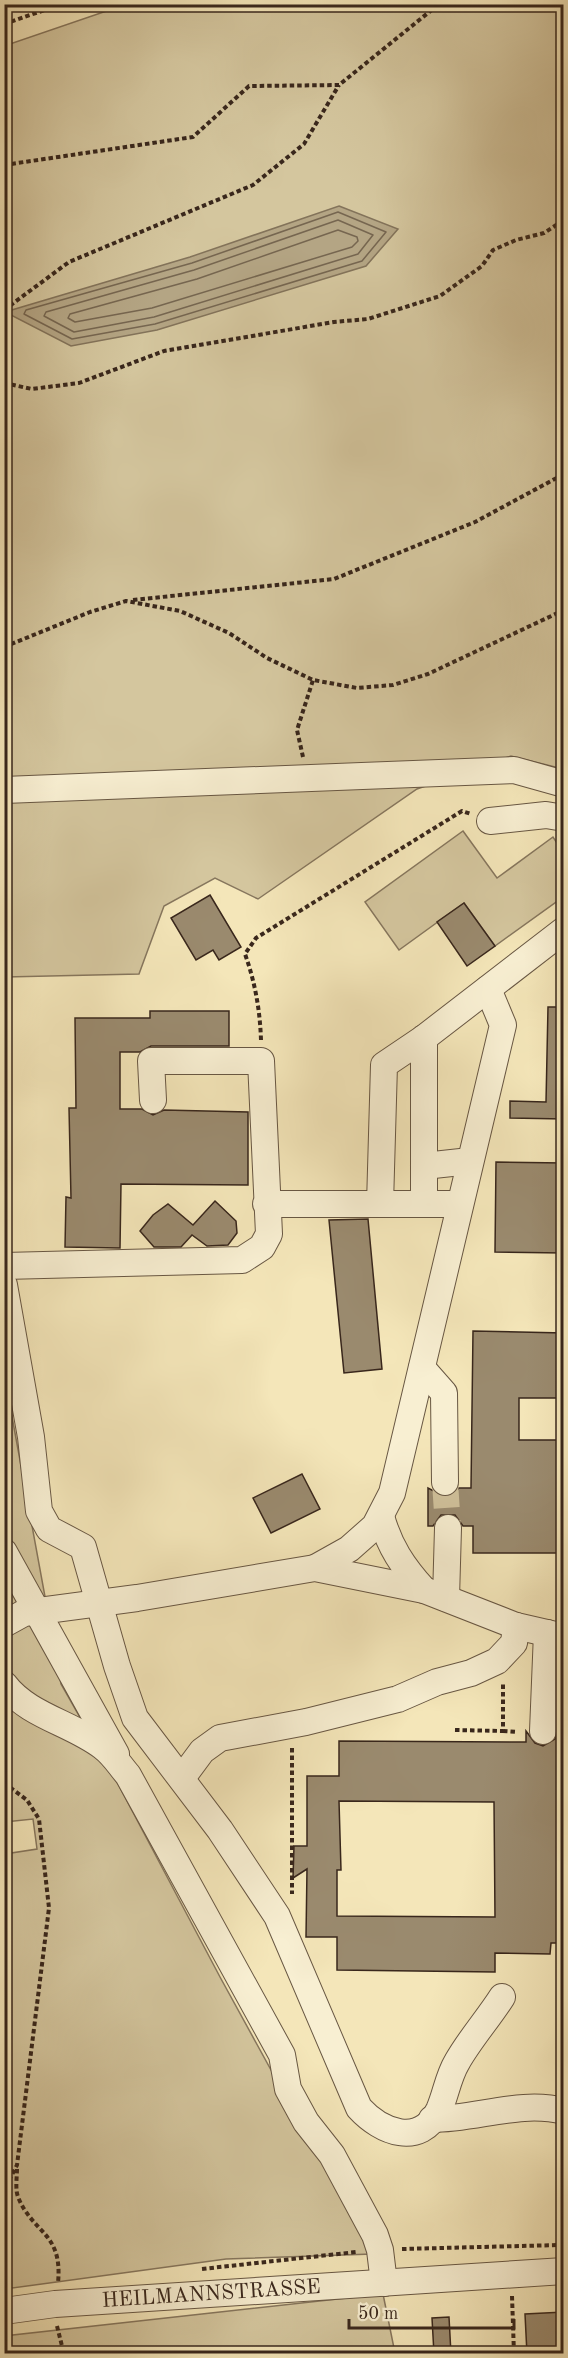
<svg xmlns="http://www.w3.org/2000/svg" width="568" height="2358" font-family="'Old Standard TT',serif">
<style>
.green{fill:#d4c69e;stroke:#86765d;stroke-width:1.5}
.water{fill:#b4a584;stroke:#83735a;stroke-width:1.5}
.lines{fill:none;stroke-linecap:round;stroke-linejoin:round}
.shore{stroke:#766650;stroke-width:1.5}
.building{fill:#9a8a6e;stroke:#39271c;stroke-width:1.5;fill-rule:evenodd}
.minor-tunnel{stroke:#cfc09a;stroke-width:26;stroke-dasharray:26 13;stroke-linecap:butt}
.minor-casing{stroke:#685743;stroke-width:28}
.path{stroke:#39271c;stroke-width:4;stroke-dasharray:4.5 3;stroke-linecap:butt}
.minor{stroke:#f8efd2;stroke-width:26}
.labels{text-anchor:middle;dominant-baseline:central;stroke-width:6;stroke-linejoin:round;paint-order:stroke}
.street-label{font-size:21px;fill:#39271c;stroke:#f8efd2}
</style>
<rect width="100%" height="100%" fill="#f4e6b9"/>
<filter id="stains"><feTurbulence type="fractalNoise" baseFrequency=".00333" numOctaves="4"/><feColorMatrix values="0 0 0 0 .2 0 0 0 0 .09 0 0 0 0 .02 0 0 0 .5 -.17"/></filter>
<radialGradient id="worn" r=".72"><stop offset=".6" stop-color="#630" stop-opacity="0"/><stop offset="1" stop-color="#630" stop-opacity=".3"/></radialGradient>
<g class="green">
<polygon points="124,5 563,5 563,769 511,756 417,789 258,899 215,878 164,906 139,974 5,977 4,46"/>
<polygon points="463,831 497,878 553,837 563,852 563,897 495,946 464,903 399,950 365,902"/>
<polygon points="4,1373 61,1684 119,1786 220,1977 372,2254 226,2259 5,2289 5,1854 37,1849 33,1819 5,1822"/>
<polygon points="383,2294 395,2353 5,2354 4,2336"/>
</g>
<polygon class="water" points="339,206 398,229 366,266 157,330 71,346 5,312 190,257"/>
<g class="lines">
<g class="shore">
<polygon points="338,212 386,232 362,261 155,324 72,339 24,314 26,310 192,263"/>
<polygon points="338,220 373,235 358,254 154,317 74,332 44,316 46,312 194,270"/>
<polygon points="338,230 357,237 358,241 352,247 152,308 75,322 68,318 70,314 197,279"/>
</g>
</g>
<g class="building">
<polygon points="210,895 241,947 219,960 213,950 196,960 171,918"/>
<polygon points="464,903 495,946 467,966 437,922"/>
<polygon points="548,1007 564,1007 564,1119 510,1118 510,1101 546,1102"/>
<polygon points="150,1011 229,1011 229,1046 151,1046 140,1052 120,1052 120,1109 142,1109 153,1115 164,1110 248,1112 248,1185 121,1184 120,1248 65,1247 66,1197 71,1198 69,1108 76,1108 75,1018 150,1018"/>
<polygon points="496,1162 564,1163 564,1253 495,1252"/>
<polygon points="215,1201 236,1221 237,1233 228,1245 207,1246 192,1235 181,1247 154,1247 140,1231 153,1215 168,1204 193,1225"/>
<polygon points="368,1219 382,1369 344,1373 329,1220"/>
<polygon points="473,1331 564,1333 564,1398 519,1398 519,1440 564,1440 564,1553 473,1553 473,1526 463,1526 455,1515 441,1515 433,1526 428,1526 428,1488 445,1497 453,1495 459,1488 471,1488"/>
<polygon points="302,1474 320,1509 271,1533 253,1498"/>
<path d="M 526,1731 L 535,1743 L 543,1746 L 555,1739 L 558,1731 L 564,1732 L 564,1943 L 551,1943 L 550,1954 L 495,1953 L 495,1972 L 337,1970 L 337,1937 L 306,1937 L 307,1869 L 293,1878 L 294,1846 L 307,1846 L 307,1776 L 339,1776 L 339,1741 L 526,1742 ZM 339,1801 L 494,1802 L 495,1917 L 337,1916 L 337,1870 L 341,1870 Z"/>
<polygon points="564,2312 564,2354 527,2354 525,2314"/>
<polygon points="449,2317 451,2354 434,2354 432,2318"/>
</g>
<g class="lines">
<polyline class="minor-tunnel" points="445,1482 448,1528"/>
<defs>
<g id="minor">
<polyline points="4,790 514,770 564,784"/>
<polyline points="490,821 546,815 564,818"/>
<polyline points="424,1038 424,1204"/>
<polyline points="424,1166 470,1161"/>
<polyline points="266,1204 460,1204"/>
<polyline points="380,1204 384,1065 424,1038 564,930"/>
<polyline points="4,1266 242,1260 262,1247 269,1234 261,1061 151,1061 153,1100"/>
<path d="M 4,1285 L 31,1437 L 39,1511 L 49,1529 L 83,1547 L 117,1666 L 135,1718 L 220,1830 L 277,1916 L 359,2108 C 381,2132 420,2148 439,2110 C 446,2094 448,2077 457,2062 C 470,2039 488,2019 502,1997"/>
<polyline points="422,1368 444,1393 445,1482"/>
<path d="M 381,1516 C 389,1546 403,1567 424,1590"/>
<polyline points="4,1552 116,1754"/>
<polyline points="315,1568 349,1549 375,1526 392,1493 503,1025 488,989"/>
<polyline points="446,1598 448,1528"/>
<polyline points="4,1624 24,1613 137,1598 315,1568 424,1590 516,1626 564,1637"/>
<path d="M 4,1684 C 28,1716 72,1723 103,1747 C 113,1754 120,1766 128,1775 L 282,2055 L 288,2089 L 306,2122 L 332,2155 L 375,2235 L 380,2250 L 384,2283"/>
<polyline points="543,1731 547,1633"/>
<polyline points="182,1778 202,1751 220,1738 306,1722 398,1699 437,1682 471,1673 497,1661 514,1643 516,1626"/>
<path d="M 432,2119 C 477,2119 520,2100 564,2111"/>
<path id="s1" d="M 4,2311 L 55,2304 L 564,2271"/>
</g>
</defs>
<use href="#minor" class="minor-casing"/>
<g class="path">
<polyline points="4,24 62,4"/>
<polyline points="4,165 193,137 249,86 339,85 439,4"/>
<polyline points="4,310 69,262 253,185 304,144 339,85"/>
<polyline points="4,383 32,389 79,383 164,351 334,322 368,319 440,296 482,266 493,250 516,240 544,233 564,220"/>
<polyline points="133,600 334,579 475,522 564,474"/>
<polyline points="4,647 90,612 126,601 180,611 229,633 267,658 313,680 357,688 393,685 428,674 564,610"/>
<polyline points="303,757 297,730 313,680"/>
<path d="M 261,1040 C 260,1010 255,982 245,954 L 256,938 L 462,811 L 471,814"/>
<polyline points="455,1730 503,1731 503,1683"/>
<polyline points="503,1731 517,1732"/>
<polyline points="292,1748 292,1894"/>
<polyline points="4,1783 27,1800 39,1819 49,1908 17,2165 4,2190"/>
<path d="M 17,2169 C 17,2177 15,2189 18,2197 C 33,2234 63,2232 58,2283"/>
<polyline points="402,2249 560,2245"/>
<polyline points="202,2269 356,2252"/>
<polyline points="512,2296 514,2354"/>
<polyline points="57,2326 64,2354"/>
</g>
<use href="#minor" class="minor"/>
</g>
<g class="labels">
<g class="street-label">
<text stroke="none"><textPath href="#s1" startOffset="208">HEILMANNSTRASSE</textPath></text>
</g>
</g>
<rect width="568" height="2358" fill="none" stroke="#f4e6b9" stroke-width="24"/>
<rect x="6" y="6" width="556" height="2346" fill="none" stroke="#39271c" stroke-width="3"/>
<rect x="12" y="12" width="544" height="2334" fill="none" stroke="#39271c" stroke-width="1.5"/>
<path d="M349 2319v9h165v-9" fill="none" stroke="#39271c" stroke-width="3"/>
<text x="358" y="2319" font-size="18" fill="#39271c" stroke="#f8efd2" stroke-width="4.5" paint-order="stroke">50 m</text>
<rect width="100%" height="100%" filter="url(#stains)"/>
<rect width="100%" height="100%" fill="url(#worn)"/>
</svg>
